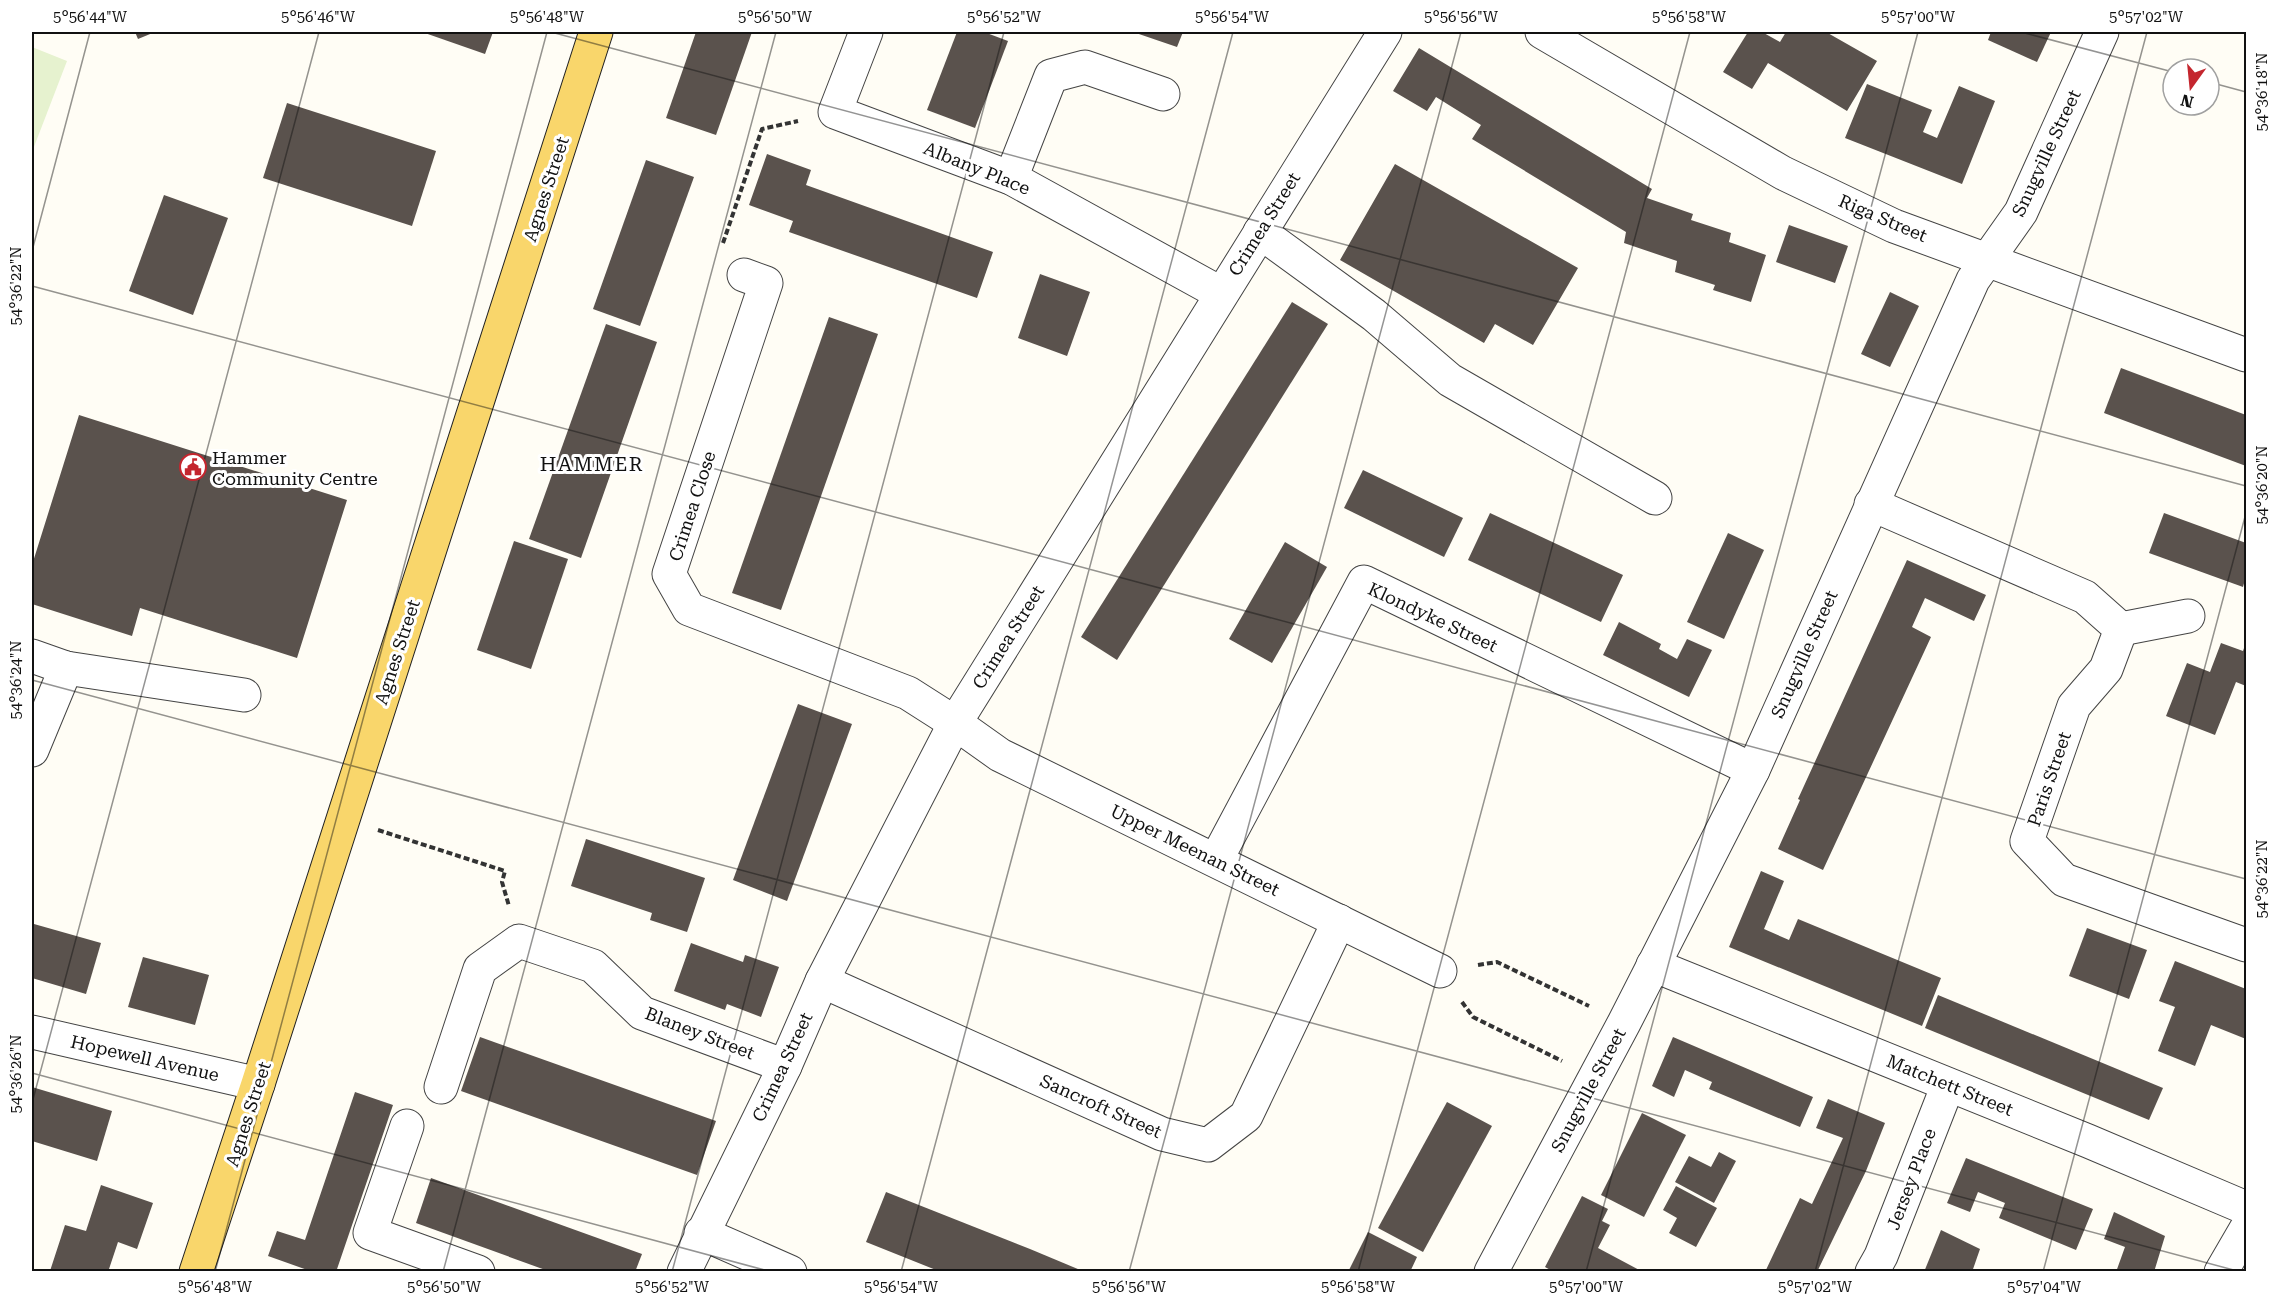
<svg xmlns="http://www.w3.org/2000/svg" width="2278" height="1303" font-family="'Roboto Serif',serif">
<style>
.pitch{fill:#e6f2cf}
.building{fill:#5a524d}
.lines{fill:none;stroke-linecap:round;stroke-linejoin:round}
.minor-casing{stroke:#444;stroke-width:35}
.major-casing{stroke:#222;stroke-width:35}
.path{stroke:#333;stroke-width:4;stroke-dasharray:6 3;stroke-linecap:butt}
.minor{stroke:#fff;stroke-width:33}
.major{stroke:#f9d66b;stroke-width:33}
.ticks{fill:none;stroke:#111;stroke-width:1.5;stroke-opacity:0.45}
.labels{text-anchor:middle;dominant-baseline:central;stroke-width:6;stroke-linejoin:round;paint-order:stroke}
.street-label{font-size:18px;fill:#111;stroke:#fff}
.poi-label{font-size:18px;fill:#111;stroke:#fff;text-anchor:start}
.neighbourhood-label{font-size:20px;letter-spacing:1.5px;fill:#111;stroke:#fff}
.neatline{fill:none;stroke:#111;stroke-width:2}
.ticks-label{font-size:15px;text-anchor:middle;fill:#111}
</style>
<rect width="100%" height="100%" fill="#fffdf5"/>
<polygon class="pitch" points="32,47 67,61 32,152"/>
<g class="building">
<polygon points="135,32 155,32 138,39"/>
<polygon points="422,32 493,32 485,54"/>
<polygon points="696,32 752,32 716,135 666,118"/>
<polygon points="957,32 984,32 1008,41 975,128 927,110"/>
<polygon points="1133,32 1183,32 1177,47"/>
<polygon points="1748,32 1762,32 1780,42 1786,32 1826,32 1877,61 1847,111 1768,63 1752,89 1723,72"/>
<polygon points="1991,32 2051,32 2037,62 1988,40"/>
<polygon points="1419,48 1652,189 1647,198 1693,214 1691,220 1731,233 1729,242 1766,255 1751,302 1713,290 1715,285 1675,272 1677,261 1624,243 1626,232 1472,139 1481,125 1436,97 1427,111 1393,91"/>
<polygon points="1867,84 1932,110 1923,132 1937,138 1959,86 1995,101 1962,184 1845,138"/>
<polygon points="287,103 436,151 412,226 263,178"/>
<polygon points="767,154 811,170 806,185 993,252 977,298 789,232 793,221 749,205"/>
<polygon points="646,160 694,177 640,326 593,309"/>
<polygon points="1395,164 1578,268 1533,345 1495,324 1484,343 1340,260"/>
<polygon points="164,195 228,218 193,315 129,291"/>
<polygon points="1789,225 1848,246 1835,283 1776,262"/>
<polygon points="1040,274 1090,292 1067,356 1018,338"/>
<polygon points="1890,292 1919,306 1890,367 1861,354"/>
<polygon points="1292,302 1328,324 1117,660 1081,637"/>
<polygon points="829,317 878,334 781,610 732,593"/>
<polygon points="606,324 657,342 581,558 529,539"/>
<polygon points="2121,368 2246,415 2246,466 2104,413"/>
<polygon points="79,415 347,500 297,658 140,608 132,636 32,604 32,565"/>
<polygon points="1363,470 1463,518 1444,557 1344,508"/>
<polygon points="1490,513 1623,575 1601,622 1468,560"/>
<polygon points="2164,513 2246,543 2246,576 2243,587 2149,553"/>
<polygon points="1728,533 1764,550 1724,639 1687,622"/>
<polygon points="514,541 568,559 531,669 477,650"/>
<polygon points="1285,542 1327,567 1272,663 1229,639"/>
<polygon points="1907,560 1986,595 1974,621 1925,598 1912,627 1931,637 1823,870 1778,849 1800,800 1798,799"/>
<polygon points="1619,622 1661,644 1659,649 1677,659 1687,639 1712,650 1689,697 1603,655"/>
<polygon points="2246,642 2246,686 2236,682 2215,735 2166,716 2187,663 2210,672 2221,643 2243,651"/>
<polygon points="798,704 852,724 787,901 733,880"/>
<polygon points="586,839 705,878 687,932 650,920 652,913 571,886"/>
<polygon points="1761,871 1784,881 1764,929 1789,940 1798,919 1941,978 1922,1026 1729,947"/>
<polygon points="34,924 101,943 86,994 32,978 32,934"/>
<polygon points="2087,928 2147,950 2129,999 2069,976"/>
<polygon points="691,943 743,962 745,955 779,967 761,1017 727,1004 725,1010 674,991"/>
<polygon points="143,957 209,975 195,1025 128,1007"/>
<polygon points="2175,961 2246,989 2246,1039 2211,1025 2195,1066 2158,1051 2175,1007 2159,1001"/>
<polygon points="1938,995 2163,1088 2149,1120 1925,1028"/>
<polygon points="480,1037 716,1121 697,1175 461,1091"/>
<polygon points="1673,1037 1813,1097 1800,1127 1709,1089 1712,1082 1685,1070 1674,1097 1652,1086"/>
<polygon points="32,1087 112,1111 97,1161 32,1141"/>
<polygon points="355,1092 393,1105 336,1272 313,1272 268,1256 277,1231 305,1240"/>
<polygon points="1828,1099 1885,1123 1866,1171 1817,1272 1765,1272 1800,1198 1812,1204 1843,1138 1816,1128"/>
<polygon points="1447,1102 1492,1126 1423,1252 1378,1228"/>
<polygon points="1642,1113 1686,1135 1644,1217 1601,1195"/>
<polygon points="1719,1152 1736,1161 1714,1203 1675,1182 1689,1156 1711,1167"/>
<polygon points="1966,1158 2093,1209 2076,1250 1999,1218 2005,1203 1978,1192 1970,1212 1947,1203"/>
<polygon points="431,1178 642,1254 635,1272 551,1272 416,1223"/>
<polygon points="101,1185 153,1203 137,1249 118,1242 108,1272 50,1271 65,1225 86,1231"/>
<polygon points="1676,1186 1717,1208 1696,1247 1669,1233 1677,1218 1663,1210"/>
<polygon points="886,1192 1030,1249 1085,1272 941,1272 866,1242"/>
<polygon points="1582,1196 1608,1209 1602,1221 1610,1225 1598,1248 1643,1272 1554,1272 1545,1267"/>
<polygon points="2114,1212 2165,1236 2154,1272 2116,1272 2125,1247 2104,1239"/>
<polygon points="1941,1230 1980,1249 1972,1272 1924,1272"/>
<polygon points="1368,1232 1417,1257 1410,1272 1348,1272"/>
</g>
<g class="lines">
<defs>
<g id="minor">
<polyline points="866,32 835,112 1011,178 1220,293"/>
<polyline points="1542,32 1783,173 1894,226 2246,355"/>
<polyline points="1011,178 1051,76 1085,67 1163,94"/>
<polyline points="1260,232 1374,315 1450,380 1655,498"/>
<polyline points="744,275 766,283 669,574 689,609 908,693 955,723 1000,755 1440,971"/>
<polyline points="1871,504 2085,597 2121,629 2106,669 2074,706 2027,841 2064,880 2246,945"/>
<polyline points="2121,629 2188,616"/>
<polyline points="32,656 66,668 244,695"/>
<polyline points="32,750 66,668"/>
<polyline points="1216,860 1364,582 1753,770"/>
<polyline points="1653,965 2088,1141 2246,1208"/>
<polyline points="822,981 1162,1134 1208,1145 1246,1116 1339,921"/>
<polyline points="32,1032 258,1084"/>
<polyline points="441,1087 480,969 519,941 593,966 642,1013 785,1066"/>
<polyline points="407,1126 370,1233 478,1272"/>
<polyline points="701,1233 790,1272"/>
<polyline points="684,1272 785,1066 822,981 955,723 1385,32"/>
<polyline points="1491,1272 1624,1023 1753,770 1973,280 2021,212 2102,32"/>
<polyline points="1872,1272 1881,1256 1948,1085"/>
<polyline points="2221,1272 2246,1229"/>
</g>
<polyline id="major" points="196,1272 258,1084 596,32"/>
</defs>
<use href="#minor" class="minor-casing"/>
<use href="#major" class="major-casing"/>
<g class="path">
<polyline points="723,243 762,129 798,121"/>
<polyline points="378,830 505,871 502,882 509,906"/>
<polyline points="1478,965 1497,962 1589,1006"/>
<polyline points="1462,1002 1473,1017 1562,1061"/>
</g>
<use href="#minor" class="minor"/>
<use href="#major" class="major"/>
</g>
<path class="ticks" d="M 551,32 L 2246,486M 2021,32 L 2173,72M 2209,82 L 2246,92M 32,251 L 90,32M 32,286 L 2246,879M 32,680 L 2241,1272M 32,1073 L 772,1272M 32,1103 L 319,32M 215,1272 L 547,32M 443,1272 L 776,32M 672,1272 L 1004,32M 901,1272 L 1233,32M 1129,1272 L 1461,32M 1358,1272 L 1690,32M 1586,1272 L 1918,32M 1815,1272 L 2147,32M 2043,1272 L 2246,513"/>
<defs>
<symbol id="civic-ring" viewBox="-11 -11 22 22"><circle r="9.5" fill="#fff" stroke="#c4262e" stroke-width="1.5"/><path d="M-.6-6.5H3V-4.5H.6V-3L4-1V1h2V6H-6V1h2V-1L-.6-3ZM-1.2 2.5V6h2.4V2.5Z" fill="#c4262e"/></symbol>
</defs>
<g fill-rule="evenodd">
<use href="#civic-ring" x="178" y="452" width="30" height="30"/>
</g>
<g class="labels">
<g class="street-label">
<text transform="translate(2046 153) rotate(-65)">Snugville Street</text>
<text transform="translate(977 168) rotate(22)">Albany Place</text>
<text transform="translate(546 189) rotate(-72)">Agnes Street</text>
<text transform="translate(1883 218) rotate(23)">Riga Street</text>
<text transform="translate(1264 224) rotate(-58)">Crimea Street</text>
<text transform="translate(692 506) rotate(-72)">Crimea Close</text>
<text transform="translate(1433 617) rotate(25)">Klondyke Street</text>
<text transform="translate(1008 637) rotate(-58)">Crimea Street</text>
<text transform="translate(397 652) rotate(-72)">Agnes Street</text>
<text transform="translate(1804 654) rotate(-66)">Snugville Street</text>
<text transform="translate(2049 779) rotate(-71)">Paris Street</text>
<text transform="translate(1195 850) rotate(26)">Upper Meenan Street</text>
<text transform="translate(700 1033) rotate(21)">Blaney Street</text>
<text transform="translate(145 1058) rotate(13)">Hopewell Avenue</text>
<text transform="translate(782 1067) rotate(-65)">Crimea Street</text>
<text transform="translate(1950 1085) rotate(22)">Matchett Street</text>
<text transform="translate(1588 1090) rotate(-62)">Snugville Street</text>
<text transform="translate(1101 1106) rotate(24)">Sancroft Street</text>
<text transform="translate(248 1114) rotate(-72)">Agnes Street</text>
<text transform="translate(1911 1179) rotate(-69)">Jersey Place</text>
</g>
<g class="poi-label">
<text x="212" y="457">Hammer<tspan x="212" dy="21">Community Centre</tspan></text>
</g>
<g class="neighbourhood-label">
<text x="592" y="464">HAMMER</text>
</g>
</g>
<rect width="2278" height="1303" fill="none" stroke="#ffffff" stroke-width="66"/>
<g transform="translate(2191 87) rotate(195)"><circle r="28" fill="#ffffff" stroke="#a0a0a0" stroke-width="1.5"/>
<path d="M0-4.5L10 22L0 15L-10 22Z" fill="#c4262e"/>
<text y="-9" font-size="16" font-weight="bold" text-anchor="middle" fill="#111111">N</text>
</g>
<rect x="33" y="33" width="2212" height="1237" class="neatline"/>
<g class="ticks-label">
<text x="90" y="22">5°56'44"W</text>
<text x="318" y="22">5°56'46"W</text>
<text x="547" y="22">5°56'48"W</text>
<text x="775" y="22">5°56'50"W</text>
<text x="1004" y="22">5°56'52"W</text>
<text x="1232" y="22">5°56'54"W</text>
<text x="1461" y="22">5°56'56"W</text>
<text x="1689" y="22">5°56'58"W</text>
<text x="1918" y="22">5°57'00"W</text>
<text x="2146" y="22">5°57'02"W</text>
<text transform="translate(2262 92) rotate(-90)" y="5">54°36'18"N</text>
<text transform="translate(16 286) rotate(-90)" y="5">54°36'22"N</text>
<text transform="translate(2262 485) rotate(-90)" y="5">54°36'20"N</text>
<text transform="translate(16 680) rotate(-90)" y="5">54°36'24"N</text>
<text transform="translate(2262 879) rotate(-90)" y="5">54°36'22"N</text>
<text transform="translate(16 1074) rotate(-90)" y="5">54°36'26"N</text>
<text x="215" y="1292">5°56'48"W</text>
<text x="444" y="1292">5°56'50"W</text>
<text x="672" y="1292">5°56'52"W</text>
<text x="901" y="1292">5°56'54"W</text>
<text x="1129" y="1292">5°56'56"W</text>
<text x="1358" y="1292">5°56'58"W</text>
<text x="1586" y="1292">5°57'00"W</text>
<text x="1815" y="1292">5°57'02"W</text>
<text x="2044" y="1292">5°57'04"W</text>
</g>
</svg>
